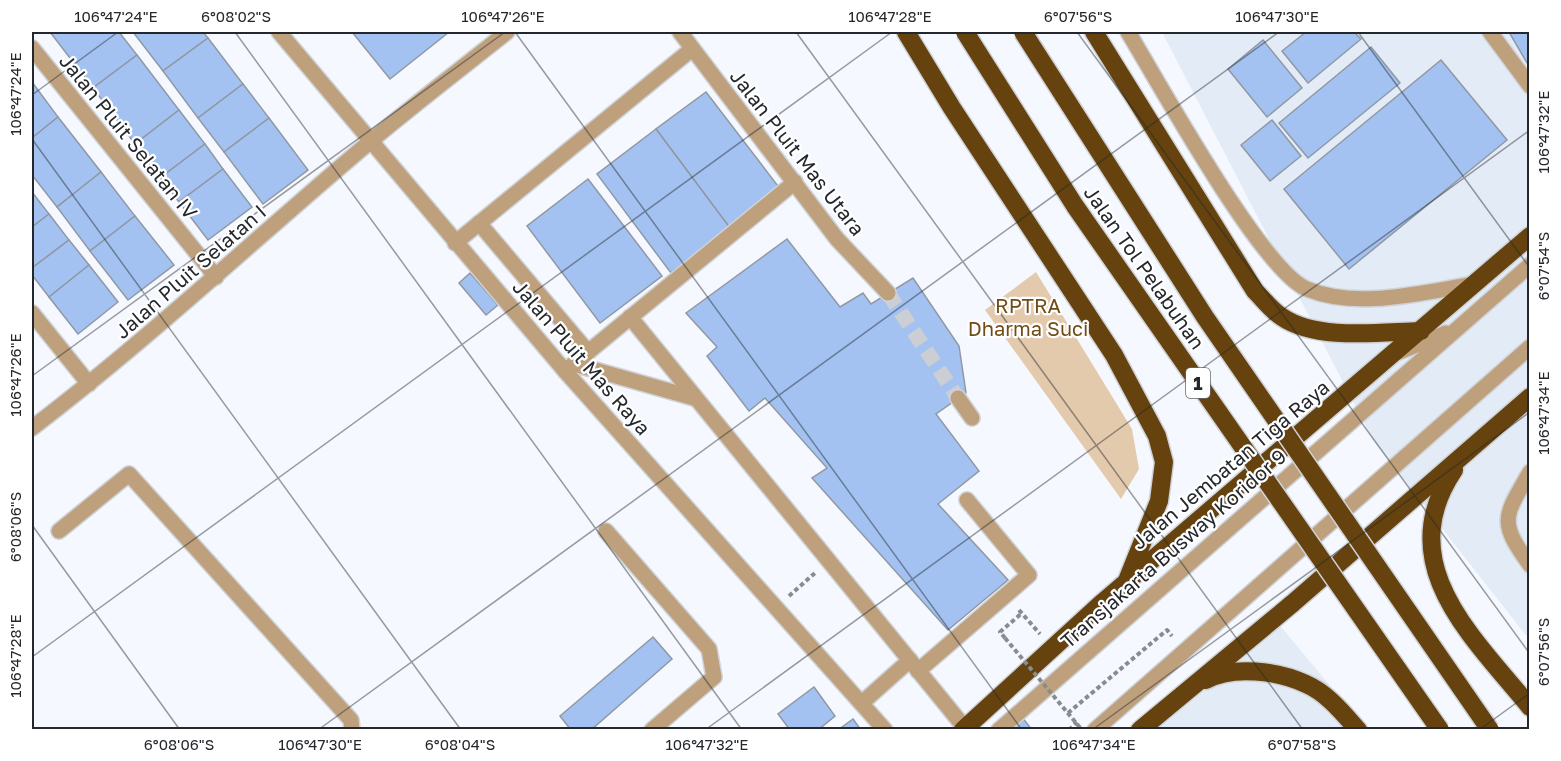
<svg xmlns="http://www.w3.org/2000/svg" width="1561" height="761" font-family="'Golos Text',sans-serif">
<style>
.built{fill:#e3ebf7}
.green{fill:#e4caac}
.building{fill:#a3c2f1;stroke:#9098a4;stroke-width:1.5}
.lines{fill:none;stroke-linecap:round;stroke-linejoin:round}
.minor-tunnel{stroke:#cbced4;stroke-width:15;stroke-dasharray:15 8;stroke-linecap:butt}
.minor-casing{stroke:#cfd3d8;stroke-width:18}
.highway-casing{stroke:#cfd3d8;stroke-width:21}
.path{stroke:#888c91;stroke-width:4;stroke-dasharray:4.5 3;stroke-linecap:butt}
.minor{stroke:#bea07c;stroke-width:15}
.highway{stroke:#65420e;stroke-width:18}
.highway-bridge-casing{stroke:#cfd3d8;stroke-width:21;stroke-linecap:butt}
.path-bridge{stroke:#888c91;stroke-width:4;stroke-dasharray:4.5 3;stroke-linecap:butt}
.highway-bridge{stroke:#65420e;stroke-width:18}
.ticks{fill:none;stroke:#24282d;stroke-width:1.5;stroke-opacity:0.45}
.labels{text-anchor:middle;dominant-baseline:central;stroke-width:4.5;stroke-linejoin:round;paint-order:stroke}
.shield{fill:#fff;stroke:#66686c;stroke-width:1.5}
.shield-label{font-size:18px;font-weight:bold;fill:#24282d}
.street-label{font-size:20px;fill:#24282d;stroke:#fff}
.park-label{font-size:20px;fill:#714c17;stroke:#fff}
.neatline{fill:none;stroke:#24282d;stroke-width:2}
.ticks-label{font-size:15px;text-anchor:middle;fill:#24282d}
</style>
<rect width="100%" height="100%" fill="#f5f8fe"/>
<g class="built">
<polygon points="1162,32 1529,32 1529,639 1374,442"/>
<polygon points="1268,611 1366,729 1133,730"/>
</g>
<polygon class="green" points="1036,272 1132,429 1139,469 1121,499 985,310"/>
<g class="building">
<polygon points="50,32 119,32 137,55 93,88"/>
<polygon points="133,32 203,32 208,38 163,71"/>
<polygon points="352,32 449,32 390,79"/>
<polygon points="1306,32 1354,32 1361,39 1308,83 1282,51"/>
<polygon points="1509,32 1530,32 1530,68"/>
<polygon points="208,38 243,84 198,118 163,71"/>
<polygon points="1263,40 1302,88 1267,117 1228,69"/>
<polygon points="1371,47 1400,83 1308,158 1279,123"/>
<polygon points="137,55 179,110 135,144 93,88"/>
<polygon points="1441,60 1507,140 1349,269 1284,189"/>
<polygon points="32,82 58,117 32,138"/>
<polygon points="243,84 269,118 224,152 198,118"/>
<polygon points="706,92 781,190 730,228 656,129"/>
<polygon points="179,110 205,144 160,178 135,144"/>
<polygon points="58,117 101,172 57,207 32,175 32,138"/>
<polygon points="269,118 308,170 263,204 224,152"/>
<polygon points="1272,120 1301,156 1270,181 1241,145"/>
<polygon points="656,129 730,228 671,273 597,174"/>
<polygon points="205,144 223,169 179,202 160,178"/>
<polygon points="223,169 252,207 208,240 179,202"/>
<polygon points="101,172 135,216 90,251 57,207"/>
<polygon points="588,179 662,276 600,323 527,226"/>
<polygon points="32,192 49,214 32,227"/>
<polygon points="49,214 69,240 32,268 32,227"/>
<polygon points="135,216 174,265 128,300 90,251"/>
<polygon points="787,239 840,307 863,293 871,304 913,278 959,346 966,393 936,414 979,471 938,504 1008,580 948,630 812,478 827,468 765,398 749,411 707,356 717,347 686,313"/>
<polygon points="69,240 89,265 49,297 32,275 32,268"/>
<polygon points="89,265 118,302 78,334 49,297"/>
<polygon points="470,273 498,305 486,315 459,283"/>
<polygon points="653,637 672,659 591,730 571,730 560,716"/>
<polygon points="814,687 835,716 818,730 790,730 778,714"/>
<polygon points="1022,717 1032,730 1008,730"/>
<polygon points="853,719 861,730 838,730"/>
</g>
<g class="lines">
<polyline class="minor-tunnel" points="888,293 958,398"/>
<defs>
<g id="minor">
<polyline points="279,32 565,371 885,730"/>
<polyline points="680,32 837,239 888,293"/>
<path d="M 1128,32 C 1158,81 1262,271 1307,289 C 1358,310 1423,292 1475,284"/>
<polyline points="1490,32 1530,86"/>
<polyline points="32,48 216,277"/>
<polyline points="479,223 588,352"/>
<polyline points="455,243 692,49"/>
<polyline points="32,313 89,384"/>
<polyline points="630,317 965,728"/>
<polyline points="1399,352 1446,333"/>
<polyline points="574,364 694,398"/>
<polyline points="565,371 795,182"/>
<polyline points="958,398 972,418"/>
<path d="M 32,428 C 150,338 258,236 372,140 C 416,103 462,68 507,32"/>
<path d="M 1530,472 C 1504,517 1498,521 1530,565"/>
<polyline points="59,531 129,474 351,720 352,730"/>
<polyline points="606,531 709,649 714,677 652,730"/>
<polyline points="918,671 1029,575 967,500"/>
<polyline points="863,702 910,660"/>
<polyline points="999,730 1530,265"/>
<polyline points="1095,730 1530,347"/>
</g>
<g id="highway">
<polyline points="906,32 952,108 1114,355 1157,436 1164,462 1159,501 1128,578"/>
<path d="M 1094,32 L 1255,291 C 1264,300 1272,311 1282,317 C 1317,341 1381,332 1421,331"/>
<path d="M 1454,470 C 1391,564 1473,637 1530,707"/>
<path d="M 1206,680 C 1233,665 1278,671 1306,684 C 1327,693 1343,713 1358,730"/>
<polyline points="963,730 1103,602 1530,236"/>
<polyline points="1140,730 1293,603 1530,397"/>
</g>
</defs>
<use href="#minor" class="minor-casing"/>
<use href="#highway" class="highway-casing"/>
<g class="path">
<polyline points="789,596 815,573"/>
<polyline points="1019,610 1040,634"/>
<polyline points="1005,638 1000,632 1022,613"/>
<polyline points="1068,713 1167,630 1172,636"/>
<polyline points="1069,730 1077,722"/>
</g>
<use href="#minor" class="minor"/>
<use href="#highway" class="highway"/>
<defs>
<g id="highway-bridge">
<polyline points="965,32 1075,206 1440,730"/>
<polyline points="1023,32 1205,317 1490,730"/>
</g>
</defs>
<use href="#highway-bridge" class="highway-bridge-casing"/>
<polyline class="path-bridge" points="1005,638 1082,730"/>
<use href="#highway-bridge" class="highway-bridge"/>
</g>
<path class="ticks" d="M 235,32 L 742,730M 515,32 L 1022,730M 796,32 L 1303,730M 1077,32 L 1530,654M 1358,32 L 1530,268M 32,95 L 118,32M 32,139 L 461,730M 32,376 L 505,32M 32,525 L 180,730M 32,657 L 892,32M 318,730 L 1279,32M 705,730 L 1530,130M 1092,730 L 1530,412M 1479,730 L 1530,693"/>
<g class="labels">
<rect class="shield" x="1186" y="368" width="24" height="30" rx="4.5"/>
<g class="shield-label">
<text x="1198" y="383">1</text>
</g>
<g class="street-label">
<text transform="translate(129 136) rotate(51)">Jalan Pluit Selatan IV</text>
<text transform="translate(798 152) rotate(52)">Jalan Pluit Mas Utara</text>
<text transform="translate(1145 267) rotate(55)">Jalan Tol Pelabuhan</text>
<text transform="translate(190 271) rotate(-41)">Jalan Pluit Selatan I</text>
<text transform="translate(582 357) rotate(49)">Jalan Pluit Mas Raya</text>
<text transform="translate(1230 464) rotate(-40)">Jalan Jembatan Tiga Raya</text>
<text transform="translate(1173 548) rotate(-41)">Transjakarta Busway Koridor 9</text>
</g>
<g class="park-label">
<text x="1028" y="305">RPTRA<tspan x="1028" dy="23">Dharma Suci</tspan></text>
</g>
</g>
<rect width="1561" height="761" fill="none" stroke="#ffffff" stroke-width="66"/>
<rect x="33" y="33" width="1495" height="695" class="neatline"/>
<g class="ticks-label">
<text x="116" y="22">106°47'24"E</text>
<text x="236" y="22">6°08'02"S</text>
<text x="503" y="22">106°47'26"E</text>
<text x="890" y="22">106°47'28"E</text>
<text x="1078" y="22">6°07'56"S</text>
<text x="1277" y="22">106°47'30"E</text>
<text transform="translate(16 94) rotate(-90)" y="5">106°47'24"E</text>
<text transform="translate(1544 132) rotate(-90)" y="5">106°47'32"E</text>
<text transform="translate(1544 266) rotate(-90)" y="5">6°07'54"S</text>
<text transform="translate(16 375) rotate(-90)" y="5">106°47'26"E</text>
<text transform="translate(1544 413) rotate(-90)" y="5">106°47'34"E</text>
<text transform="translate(16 527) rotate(-90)" y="5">6°08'06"S</text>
<text transform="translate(1544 652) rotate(-90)" y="5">6°07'56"S</text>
<text transform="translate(16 656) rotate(-90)" y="5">106°47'28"E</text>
<text x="179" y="750">6°08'06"S</text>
<text x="320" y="750">106°47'30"E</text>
<text x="460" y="750">6°08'04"S</text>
<text x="707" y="750">106°47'32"E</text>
<text x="1094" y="750">106°47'34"E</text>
<text x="1302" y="750">6°07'58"S</text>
</g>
</svg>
